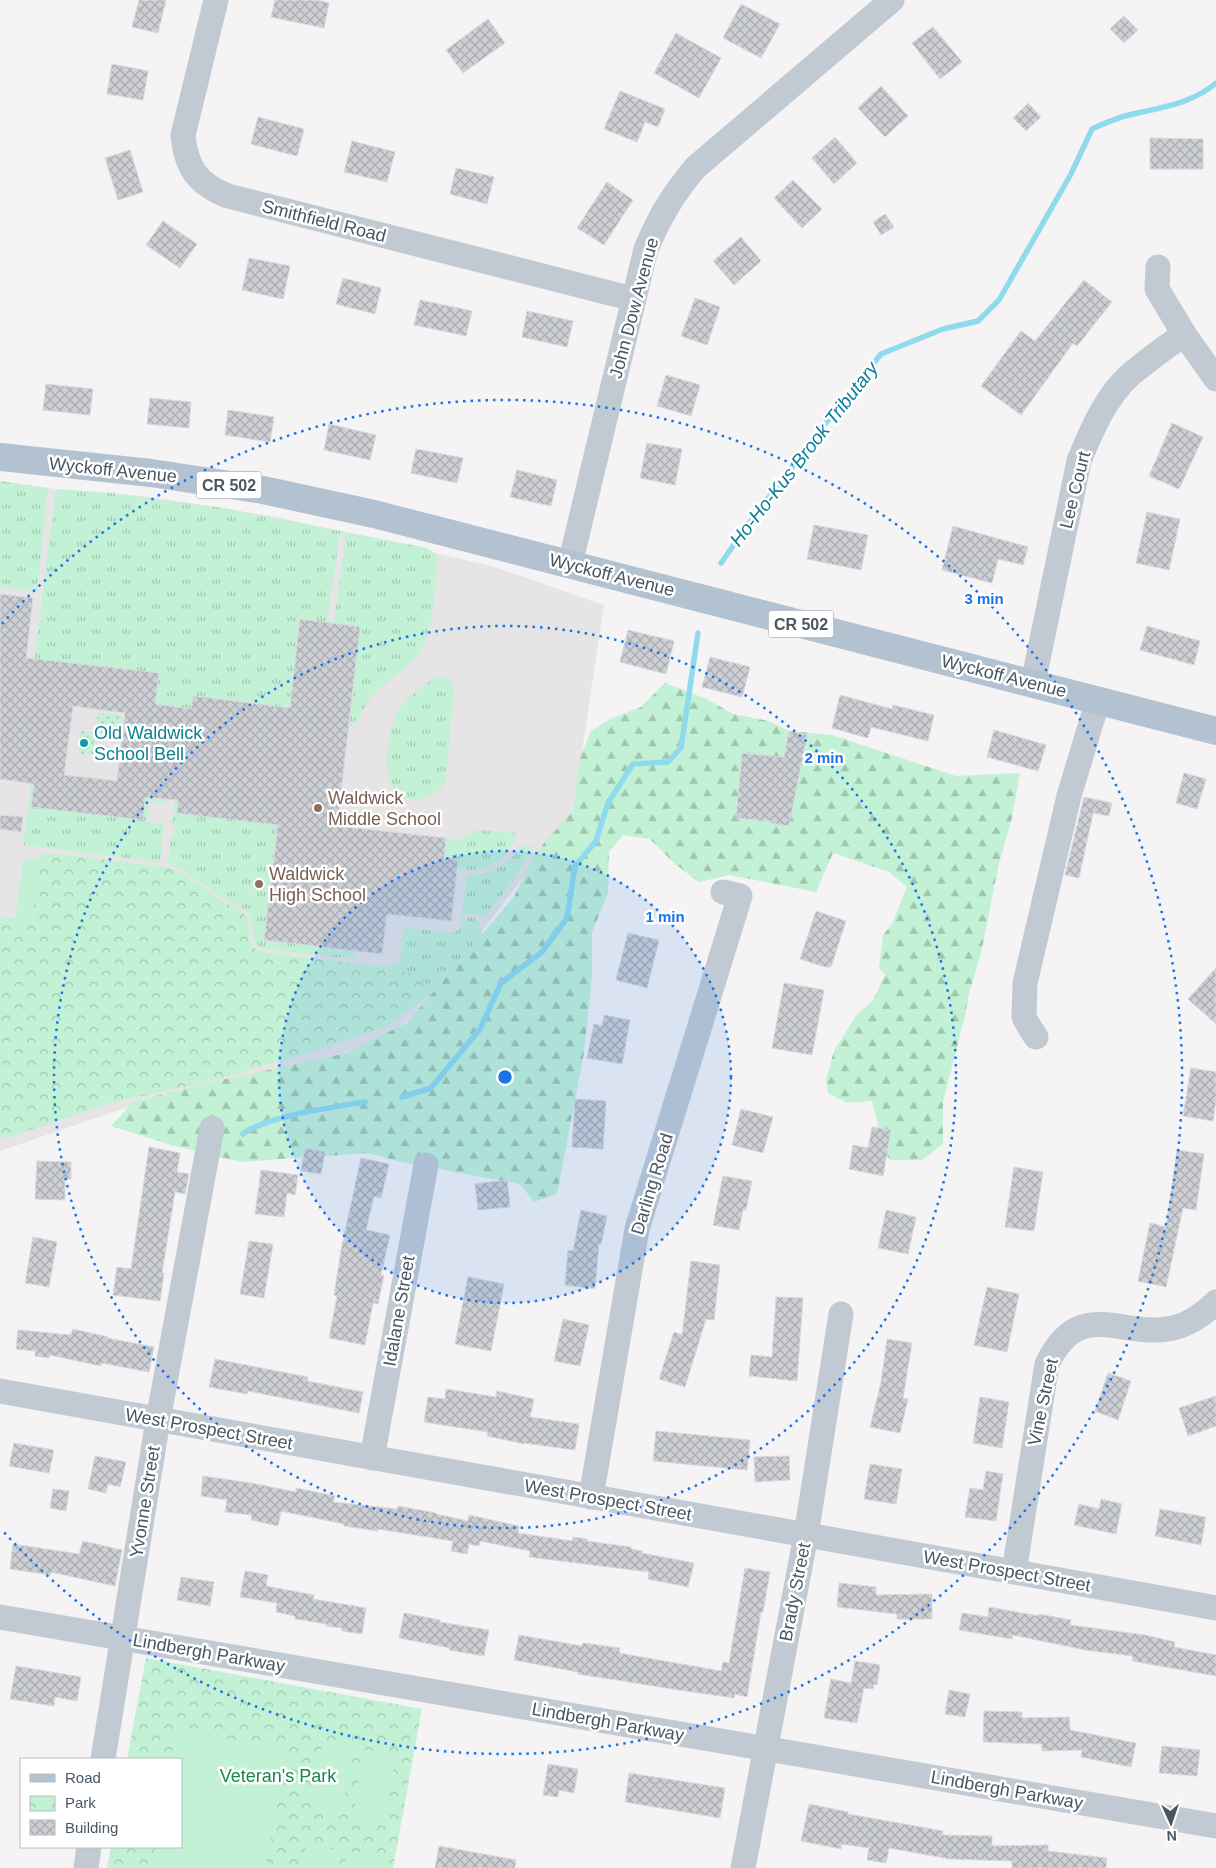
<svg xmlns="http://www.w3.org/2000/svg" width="1216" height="1868" font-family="Helvetica,sans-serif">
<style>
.education{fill:#e6e4e5}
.grass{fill:url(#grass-tufts);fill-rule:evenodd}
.forest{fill:url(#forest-firs)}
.park{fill:url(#park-crowns)}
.garden{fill:url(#garden-dots)}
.pitch{fill:#c3f1d5}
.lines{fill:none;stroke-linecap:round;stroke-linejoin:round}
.stream{stroke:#90daee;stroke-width:5.5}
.building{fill:url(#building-cross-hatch);stroke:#d7d9de;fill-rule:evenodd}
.minor{stroke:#c1cad2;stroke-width:25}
.major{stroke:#b3c2d1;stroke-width:28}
.ring{fill:none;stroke:#1a73e8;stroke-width:2.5;stroke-dasharray:2.5 5}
.culture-dot{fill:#0f9aa8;stroke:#fff;stroke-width:2}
.education-dot{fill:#8d6e63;stroke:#fff;stroke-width:2}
.labels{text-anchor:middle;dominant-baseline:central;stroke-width:5;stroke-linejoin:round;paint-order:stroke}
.shield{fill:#fff;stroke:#808990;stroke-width:1}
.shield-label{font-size:16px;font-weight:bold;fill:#4a5661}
.street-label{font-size:18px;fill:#4a5661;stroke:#fff}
.culture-label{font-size:18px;fill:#0d838f;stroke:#fff;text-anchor:start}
.education-label{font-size:18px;fill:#785e54;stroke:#fff;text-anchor:start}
.park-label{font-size:18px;fill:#17864f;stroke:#fff}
.water-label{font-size:19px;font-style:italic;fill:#0c7c9b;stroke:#fff}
.centre{fill:#1a73e8;stroke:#fff;stroke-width:2.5}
.ring-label{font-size:15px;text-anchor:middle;font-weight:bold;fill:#1a73e8;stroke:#fff;stroke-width:5;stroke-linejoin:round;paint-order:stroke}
</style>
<defs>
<pattern id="grass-tufts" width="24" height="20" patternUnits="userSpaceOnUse" patternTransform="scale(1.25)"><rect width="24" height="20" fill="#c3f1d5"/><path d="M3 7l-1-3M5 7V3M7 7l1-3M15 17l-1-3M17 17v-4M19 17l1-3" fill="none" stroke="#a0c6b0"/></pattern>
<pattern id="forest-firs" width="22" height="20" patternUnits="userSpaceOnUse" patternTransform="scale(1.25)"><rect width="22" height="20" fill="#c3f1d5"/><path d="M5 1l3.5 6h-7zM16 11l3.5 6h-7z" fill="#a0c6b0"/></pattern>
<pattern id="park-crowns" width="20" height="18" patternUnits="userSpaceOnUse" patternTransform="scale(1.25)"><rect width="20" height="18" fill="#c3f1d5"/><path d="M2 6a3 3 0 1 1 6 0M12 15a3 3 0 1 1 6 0" fill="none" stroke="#a0c6b0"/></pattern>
<pattern id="garden-dots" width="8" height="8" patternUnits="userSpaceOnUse" patternTransform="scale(1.25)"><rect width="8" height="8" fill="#c3f1d5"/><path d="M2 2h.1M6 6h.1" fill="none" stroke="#a0c6b0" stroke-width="1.8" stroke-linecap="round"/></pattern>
<pattern id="building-cross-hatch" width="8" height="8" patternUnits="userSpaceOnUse" patternTransform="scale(1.25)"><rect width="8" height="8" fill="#cdcfd5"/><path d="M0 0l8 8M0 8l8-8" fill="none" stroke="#a8abb0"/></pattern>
</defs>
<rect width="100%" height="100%" fill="#f5f3f3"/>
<polygon class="education" points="0,481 56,489 151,497 276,517 492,566 604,605 573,811 424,1008 387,1036 346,1052 242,1080 119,1110 0,1151"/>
<g class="grass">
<polygon points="0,481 48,488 37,591 0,587"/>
<path d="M 56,489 L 111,493 L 224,508 L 427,548 L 437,555 C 435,583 435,635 417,656 C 403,673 382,682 369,700 C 362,708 361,724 349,726 L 360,627 L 300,620 L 287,731 L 264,705 L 193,696 L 191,709 L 155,704 L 159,674 L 32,680 ZM 340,532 L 346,535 L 334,622 L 327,621 Z"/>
<path d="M 440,676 C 447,677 451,679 454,686 L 446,780 C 437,801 404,808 392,787 C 381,769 389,726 400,708 C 409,696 423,687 435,677 Z"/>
<polygon points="31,783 34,783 31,807 142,820 145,797 167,799 166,803 150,802 147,822 164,824 160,862 23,845"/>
<path d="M 175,800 L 178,800 L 177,813 L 252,822 L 280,800 L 264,940 L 355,951 L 354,959 L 264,949 C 247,943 257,923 248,912 C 243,907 236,906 231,903 C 209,890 191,872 168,864 L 171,836 L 174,836 L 175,826 L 171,825 Z"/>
<path d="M 477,830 L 517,833 C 510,860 484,875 457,868 L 458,860 L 444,858 L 446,838 L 459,840 Z"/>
<path d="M 520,845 L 533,847 L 522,868 L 488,914 L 483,917 C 476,912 469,912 461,918 L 467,876 C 489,873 511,866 520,845 Z"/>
<path d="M 471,917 L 478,920 L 482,935 L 434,991 L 414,974 L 385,967 L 392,966 L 400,960 L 404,928 L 454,933 C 463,928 460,921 471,917 Z"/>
</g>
<polygon class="forest" points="665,683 707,699 733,714 769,721 789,731 832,735 956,776 1020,773 1012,818 999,863 981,953 969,994 965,1016 943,1102 943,1144 922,1160 890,1160 879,1143 877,1120 872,1101 847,1103 828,1093 826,1080 834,1051 858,1013 873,1001 885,974 879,968 883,935 892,924 907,887 889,872 833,853 816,892 729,875 699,882 675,864 650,839 623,835 609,852 608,893 592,932 592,976 584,1053 557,1194 534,1202 520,1184 397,1161 368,1153 241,1162 171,1145 111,1126 133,1102 208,1083 346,1053 407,1023 514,897 536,852 573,811 580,758 591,731 610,719 641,707"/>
<g class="park">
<path d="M 41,852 L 166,867 C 189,873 207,892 227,904 C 232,907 240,910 244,914 C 254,926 242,942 260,952 L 385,967 L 414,974 L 434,991 L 388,1026 L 314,1051 L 215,1080 L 110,1103 L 9,1137 L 0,1138 L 0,917 L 32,920 Z"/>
<polygon points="146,1658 422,1709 393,1868 107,1868 111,1847 181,1847 181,1759 127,1759"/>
</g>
<g class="garden">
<polygon points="98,713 122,715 120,735 96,732"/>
<polygon points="81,731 96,733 93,755 78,753"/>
</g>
<g class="pitch">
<polygon points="24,858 40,860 32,921 15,918"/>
<polygon points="177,1729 287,1750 265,1868 153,1868 156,1847 181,1847 181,1759 171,1759"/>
<polygon points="323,1743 353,1749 342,1815 311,1809"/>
<polygon points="364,1750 396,1756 384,1821 353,1816"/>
<polygon points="306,1844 337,1850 333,1868 302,1868"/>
<polygon points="348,1851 379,1856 377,1868 345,1868"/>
</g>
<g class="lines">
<g class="stream">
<path d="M 721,563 L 747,526 L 824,425 L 881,354 L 943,329 L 978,321 L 999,300 L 1071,174 L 1092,129 C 1103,124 1114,119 1125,116 C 1156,108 1191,105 1216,83"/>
<polyline points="402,1097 431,1088 480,1029 501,983 542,952 567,918 575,866 596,841 608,803 633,764 668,762 681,748 698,633"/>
<path d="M 243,1134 C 266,1116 334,1107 365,1102"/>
</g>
</g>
<g class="building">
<polygon points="139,0 166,0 158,33 132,27"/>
<polygon points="275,0 316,0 329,3 324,28 271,17"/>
<polygon points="741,4 780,24 761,58 723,38"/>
<polygon points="1124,16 1138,30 1124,43 1110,29"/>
<polygon points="488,19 505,43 463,73 446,50"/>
<polygon points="933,27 962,62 940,79 912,43"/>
<polygon points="676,33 721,58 699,98 654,73"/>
<polygon points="112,64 148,71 143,100 107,94"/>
<polygon points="881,86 908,116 885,137 858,108"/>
<polygon points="620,91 665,109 658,127 645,122 637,142 604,129"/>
<polygon points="1028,103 1041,117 1026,131 1013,118"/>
<polygon points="258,117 304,129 297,156 251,144"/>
<polygon points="835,137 857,163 834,184 812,158"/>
<polygon points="1150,138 1203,139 1203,169 1150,169"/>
<polygon points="352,141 395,152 387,182 344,172"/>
<polygon points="130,150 143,192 118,200 105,158"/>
<polygon points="456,168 494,177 487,204 450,194"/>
<polygon points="793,180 822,209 802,228 774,198"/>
<polygon points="607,182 633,200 604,245 577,228"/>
<polygon points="885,214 894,227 881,235 873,222"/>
<polygon points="163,221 197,244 180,268 146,245"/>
<polygon points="741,237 761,261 734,285 713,261"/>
<polygon points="249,258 290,266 283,299 242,290"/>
<polygon points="343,278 381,288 375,314 336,304"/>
<polygon points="1084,280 1112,302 1077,346 1073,343 1021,415 981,386 1021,331 1035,341"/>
<polygon points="695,298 720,307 707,345 681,336"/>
<polygon points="420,300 472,311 466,336 414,325"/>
<polygon points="527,311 573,321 567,347 522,337"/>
<polygon points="666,375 700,385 691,416 657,406"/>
<polygon points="46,384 93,389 90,415 43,410"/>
<polygon points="150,398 191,402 189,428 147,424"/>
<polygon points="228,410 274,417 270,442 225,435"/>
<polygon points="1172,423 1203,437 1179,489 1149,476"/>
<polygon points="329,424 376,435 370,460 324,450"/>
<polygon points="647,443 682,449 675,485 640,478"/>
<polygon points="416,449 463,458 457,483 411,473"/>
<polygon points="517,470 557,480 551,506 510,497"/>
<polygon points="1147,512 1180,519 1169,570 1136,563"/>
<polygon points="814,525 868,535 861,570 807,559"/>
<polygon points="953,526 1028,547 1023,565 998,559 992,583 942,570"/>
<path d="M 0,594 L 33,598 L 26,658 L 159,673 L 155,704 L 191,709 L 193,696 L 290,708 L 300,619 L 360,627 L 337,826 L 446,838 L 444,858 L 458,860 L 451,921 L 387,914 L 382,954 L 264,940 L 278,825 L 177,813 L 178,800 L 145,797 L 143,820 L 31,807 L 34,784 L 0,779 ZM 73,706 L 125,713 L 117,781 L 64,775 Z"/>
<polygon points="1147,626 1200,641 1194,665 1140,650"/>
<polygon points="628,630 674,641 666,674 620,662"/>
<polygon points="710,657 750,667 742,697 702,687"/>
<polygon points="840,695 892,709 893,705 934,715 928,741 871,727 868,738 832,728"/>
<polygon points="994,730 1046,745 1038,771 987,757"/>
<polygon points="789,731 807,735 789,826 771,823 771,821 736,818 742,753 784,757"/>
<polygon points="1184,773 1206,779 1197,809 1176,803"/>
<polygon points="1084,797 1112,803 1109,816 1093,813 1079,878 1065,875"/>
<polygon points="0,815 23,817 21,832 0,829"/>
<polygon points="816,911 846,921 831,967 825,967 800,959"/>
<polygon points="628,933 659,940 647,988 616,980"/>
<polygon points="1216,968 1216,1024 1188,999"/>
<polygon points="784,983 824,990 812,1055 772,1048"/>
<polygon points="604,1015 630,1020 622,1064 587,1058 594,1024 602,1026"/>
<polygon points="1191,1068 1216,1072 1216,1101 1213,1121 1183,1116"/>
<polygon points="575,1099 606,1101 603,1149 572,1147"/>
<polygon points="741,1109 773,1117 763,1153 732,1145"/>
<polygon points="872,1127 891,1130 883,1176 849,1169 853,1145 868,1148"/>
<polygon points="149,1147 180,1153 177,1172 189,1174 185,1194 175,1192 162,1273 164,1273 160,1301 113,1295 117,1267 131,1269"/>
<polygon points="305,1148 325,1152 321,1174 301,1171"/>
<polygon points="1177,1150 1204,1154 1196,1210 1183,1208 1166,1287 1138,1281 1150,1223 1166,1227"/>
<polygon points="361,1158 389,1164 381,1198 374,1196 366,1230 390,1235 381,1275 384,1275 378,1304 373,1303 365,1345 329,1338 337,1296 334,1295 341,1250"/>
<polygon points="37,1161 71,1162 71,1179 65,1179 65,1200 35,1199"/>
<polygon points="1014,1167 1043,1172 1034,1231 1005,1227"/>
<polygon points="261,1170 298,1175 295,1195 287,1193 284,1217 255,1214"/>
<polygon points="723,1176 752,1181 746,1210 743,1210 739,1230 713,1225"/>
<polygon points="507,1180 510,1207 478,1210 475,1184"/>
<polygon points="581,1210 607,1216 601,1244 599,1244 595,1289 565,1285 568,1250 573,1251"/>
<polygon points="886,1210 916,1217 908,1254 878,1248"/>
<polygon points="33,1237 57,1242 49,1287 25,1283"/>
<polygon points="249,1241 273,1244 264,1298 240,1294"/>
<polygon points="691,1261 720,1265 714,1320 706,1319 685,1387 659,1379 674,1332 682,1335"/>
<polygon points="468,1277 504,1284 491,1351 455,1344"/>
<polygon points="987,1287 1019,1294 1007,1352 974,1345"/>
<polygon points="776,1297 803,1298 797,1381 749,1376 751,1355 772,1357"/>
<polygon points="563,1319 589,1325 580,1366 554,1361"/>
<polygon points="73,1329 108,1337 107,1338 154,1347 149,1372 102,1363 101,1366 50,1355 49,1358 35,1356 35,1351 16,1349 18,1330 71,1335"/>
<polygon points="887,1339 912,1343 903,1398 908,1399 900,1433 870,1427 881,1382"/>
<polygon points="215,1359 308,1377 307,1381 363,1392 359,1413 248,1391 247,1394 209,1387"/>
<polygon points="1108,1373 1131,1381 1118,1420 1095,1411"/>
<polygon points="446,1389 496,1397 497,1391 534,1399 530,1417 579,1424 575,1450 524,1443 524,1444 487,1436 488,1432 424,1422 428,1397 445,1399"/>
<polygon points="1216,1396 1216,1426 1188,1436 1179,1408"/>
<polygon points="980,1397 1009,1402 1002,1448 973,1443"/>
<polygon points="656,1431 750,1440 747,1470 653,1461"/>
<polygon points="14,1443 54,1450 49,1473 9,1466"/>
<polygon points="95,1456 126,1462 120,1487 108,1484 106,1493 88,1489"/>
<polygon points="789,1456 790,1480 755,1482 754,1457"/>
<polygon points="870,1464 902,1469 896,1504 864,1499"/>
<polygon points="986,1471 1003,1474 996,1521 965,1517 970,1488 983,1490"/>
<polygon points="203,1476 251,1483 296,1492 296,1488 335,1496 333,1502 397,1509 398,1506 436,1513 436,1514 468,1521 469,1515 519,1526 518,1533 572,1541 573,1537 587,1539 587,1541 631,1547 631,1549 642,1551 642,1553 694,1563 688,1587 648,1579 649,1572 529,1557 530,1551 480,1541 479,1546 469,1544 467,1554 451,1551 453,1541 378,1529 378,1531 344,1526 344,1524 281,1511 278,1526 251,1520 252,1515 225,1512 227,1500 201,1496"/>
<polygon points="53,1489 69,1491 66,1511 50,1508"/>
<polygon points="1101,1499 1122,1504 1116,1534 1074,1525 1079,1504 1099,1509"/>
<polygon points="1160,1509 1206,1517 1201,1545 1155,1536"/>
<polygon points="83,1541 122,1550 115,1586 51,1572 51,1575 10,1569 13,1544 79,1554"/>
<polygon points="745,1568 770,1572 763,1612 761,1612 747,1697 735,1694 734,1698 679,1690 578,1674 578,1672 514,1660 519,1635 582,1646 583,1643 620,1648 619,1653 721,1671 723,1662 729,1663"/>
<polygon points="245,1571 268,1575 266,1586 314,1595 313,1599 366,1608 362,1634 342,1631 342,1628 326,1626 327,1624 295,1619 295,1616 276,1612 277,1603 240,1597"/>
<polygon points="181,1577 214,1582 210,1606 177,1600"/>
<polygon points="839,1583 876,1587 876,1595 932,1594 932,1619 897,1619 897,1614 837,1607"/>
<polygon points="989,1607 1039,1616 1039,1614 1071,1620 1070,1625 1145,1635 1175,1642 1174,1647 1216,1655 1216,1676 1132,1661 1133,1656 1085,1650 1013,1635 1012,1639 959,1630 962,1613 988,1617"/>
<polygon points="404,1613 440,1620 440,1622 489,1630 484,1656 449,1650 450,1648 399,1638"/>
<polygon points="855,1661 880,1665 877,1685 874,1684 873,1689 864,1688 857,1723 824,1718 831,1679 851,1683"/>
<polygon points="16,1666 81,1677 77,1701 55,1697 54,1706 10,1699"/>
<polygon points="949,1690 970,1694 965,1717 945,1714"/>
<polygon points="984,1711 1022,1712 1022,1718 1069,1717 1070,1730 1136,1743 1131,1767 1081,1757 1082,1750 1042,1751 1042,1744 983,1742"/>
<polygon points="1162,1746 1200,1750 1197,1776 1159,1773"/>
<polygon points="548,1764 578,1769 574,1793 559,1790 558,1797 543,1795"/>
<polygon points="629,1773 725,1788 720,1818 625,1802"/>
<polygon points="809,1804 848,1812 848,1814 943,1831 942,1835 992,1836 992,1846 1048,1845 1048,1851 1107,1858 1106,1868 1012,1868 1012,1861 950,1859 889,1848 886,1863 867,1860 869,1848 842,1844 841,1849 801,1841"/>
<polygon points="439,1846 516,1860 515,1868 435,1868"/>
</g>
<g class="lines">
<g class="minor">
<path d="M 216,0 L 183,135 C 186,167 197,184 228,196 L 633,299"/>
<polyline points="1158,267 1157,289 1184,334 1216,379"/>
<path d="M 570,564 L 646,249 C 660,216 673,194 696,167 L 892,0"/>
<path d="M 1033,683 L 1079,461 C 1091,431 1106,396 1131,374 C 1148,360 1166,347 1184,334"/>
<polyline points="1036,1037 1030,1028 1024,1017 1025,983 1069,796 1098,700"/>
<polyline points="0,1391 1216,1608"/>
<polyline points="372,1458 426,1165"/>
<polyline points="591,1497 637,1229 740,896 723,892"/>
<path d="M 1014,1572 L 1047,1364 C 1080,1296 1121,1339 1173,1328 C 1190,1324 1204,1314 1216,1302"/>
<polyline points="0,1617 1216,1826"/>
<polyline points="103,1759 158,1420 212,1128"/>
<polyline points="86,1868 89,1847"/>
<polyline points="743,1868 806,1535 841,1314"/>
</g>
<polyline class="major" points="0,457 151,473 263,490 374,514 1216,731"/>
</g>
<circle cx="505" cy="1077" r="226" fill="#1a73e8" fill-opacity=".12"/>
<g class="ring">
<circle cx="505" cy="1077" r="226"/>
<circle cx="505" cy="1077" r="451"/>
<path d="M2 624A677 677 0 1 1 2 1530"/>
</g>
<circle class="culture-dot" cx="84" cy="743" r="5"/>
<g class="education-dot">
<circle cx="318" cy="808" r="5"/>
<circle cx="259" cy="884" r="5"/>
</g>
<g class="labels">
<g class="shield">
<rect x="196.5" y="471.5" width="65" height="27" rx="4"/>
<rect x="768.5" y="610.5" width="65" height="27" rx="4"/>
</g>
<g class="shield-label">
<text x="229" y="485">CR 502</text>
<text x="801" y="624">CR 502</text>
</g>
<g class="street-label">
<text transform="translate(324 221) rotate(14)">Smithfield Road</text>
<text transform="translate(634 308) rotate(-75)">John Dow Avenue</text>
<text transform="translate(113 470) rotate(6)">Wyckoff Avenue</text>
<text transform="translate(1075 490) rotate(-76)">Lee Court</text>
<text transform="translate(612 575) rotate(14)">Wyckoff Avenue</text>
<text transform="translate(1004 676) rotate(14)">Wyckoff Avenue</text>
<text transform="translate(652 1184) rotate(-73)">Darling Road</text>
<text transform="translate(399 1311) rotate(-80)">Idalane Street</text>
<text transform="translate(1043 1402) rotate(-78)">Vine Street</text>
<text transform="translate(209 1429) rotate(10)">West Prospect Street</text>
<text transform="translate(608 1500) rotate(10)">West Prospect Street</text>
<text transform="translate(145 1502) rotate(-81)">Yvonne Street</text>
<text transform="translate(1007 1571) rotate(10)">West Prospect Street</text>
<text transform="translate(795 1592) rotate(-79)">Brady Street</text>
<text transform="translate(209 1653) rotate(10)">Lindbergh Parkway</text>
<text transform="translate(608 1722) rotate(10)">Lindbergh Parkway</text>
<text transform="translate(1007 1790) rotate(10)">Lindbergh Parkway</text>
</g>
<g class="culture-label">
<text x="94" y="733">Old Waldwick<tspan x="94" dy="21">School Bell</tspan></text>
</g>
<g class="education-label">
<text x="328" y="798">Waldwick<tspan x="328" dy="21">Middle School</tspan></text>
<text x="269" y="874">Waldwick<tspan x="269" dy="21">High School</tspan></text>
</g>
<g class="park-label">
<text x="278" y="1776">Veteran's Park</text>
</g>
<g class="water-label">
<text transform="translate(804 454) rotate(-52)">Ho-Ho-Kus Brook Tributary</text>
</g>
</g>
<circle cx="505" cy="1077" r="8" class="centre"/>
<g class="ring-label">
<text x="984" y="604">3 min</text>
<text x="824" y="763">2 min</text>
<text x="665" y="922">1 min</text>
</g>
<rect x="20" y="1758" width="162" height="90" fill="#ffffff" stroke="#b7bbc0"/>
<rect x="30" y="1774" width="25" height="8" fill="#b3c2d1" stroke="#b7bbc0"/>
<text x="65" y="1783" font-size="15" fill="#4a5661">Road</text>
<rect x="30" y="1796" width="25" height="15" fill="url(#park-crowns)" stroke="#b7bbc0"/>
<text x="65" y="1808" font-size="15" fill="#4a5661">Park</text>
<rect x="30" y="1820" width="25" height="15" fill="url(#building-cross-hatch)" stroke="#b7bbc0"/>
<text x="65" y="1833" font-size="15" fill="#4a5661">Building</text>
<g transform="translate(1171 1823) rotate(177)" stroke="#ffffff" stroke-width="4" paint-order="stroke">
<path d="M0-4L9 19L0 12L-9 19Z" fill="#4a5661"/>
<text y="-8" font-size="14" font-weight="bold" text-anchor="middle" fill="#4a5661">N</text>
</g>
</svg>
